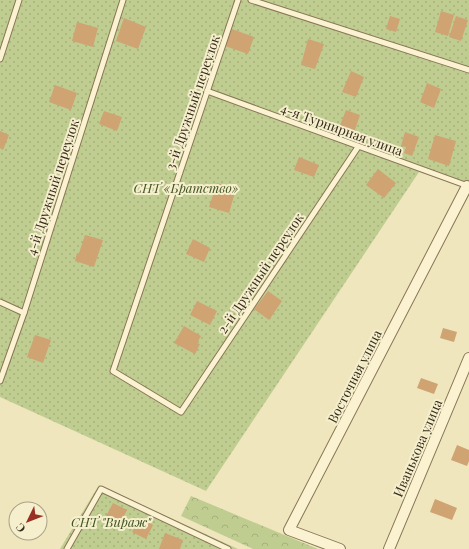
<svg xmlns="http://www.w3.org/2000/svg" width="469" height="549" font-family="'Playfair Display',serif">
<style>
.grass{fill:url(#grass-dots)}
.forest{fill:url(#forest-crowns)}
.building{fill:#cfa372}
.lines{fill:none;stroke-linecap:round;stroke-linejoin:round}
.service-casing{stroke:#887656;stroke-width:7}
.minor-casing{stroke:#887656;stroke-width:12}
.service{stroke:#faf2d1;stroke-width:5}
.minor{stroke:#faf2d1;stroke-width:10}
.labels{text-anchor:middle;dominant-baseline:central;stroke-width:4;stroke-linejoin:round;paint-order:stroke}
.street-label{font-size:13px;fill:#362b1b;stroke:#f6efcd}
.park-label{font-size:13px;font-style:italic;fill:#415421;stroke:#f6efcd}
</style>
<defs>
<pattern id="grass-dots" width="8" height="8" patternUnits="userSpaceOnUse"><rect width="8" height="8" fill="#c0cd91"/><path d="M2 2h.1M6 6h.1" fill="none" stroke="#a6b07c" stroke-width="1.8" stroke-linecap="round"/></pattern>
<pattern id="forest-crowns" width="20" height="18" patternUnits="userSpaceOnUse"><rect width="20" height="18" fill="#c0cd91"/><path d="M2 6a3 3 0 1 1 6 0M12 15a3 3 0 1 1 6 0" fill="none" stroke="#a6b07c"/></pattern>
</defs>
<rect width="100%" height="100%" fill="#efe6be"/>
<g class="grass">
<polygon points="0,0 469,0 469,188 419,172 206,491 0,397"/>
<polygon points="99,485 238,549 60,549"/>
</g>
<polygon class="forest" points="191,496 318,549 253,549 181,516"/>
<g class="building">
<polygon points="441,11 454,15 448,36 435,32"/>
<polygon points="390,16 400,19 396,32 386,29"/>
<polygon points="456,16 468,20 461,41 449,37"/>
<polygon points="124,18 146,27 138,49 116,41"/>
<polygon points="77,22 98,28 93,47 72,41"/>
<polygon points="232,29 254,37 248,54 225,46"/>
<polygon points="308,39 324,44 315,69 301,65"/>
<polygon points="351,71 364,77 356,97 342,92"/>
<polygon points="427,83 441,89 434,108 420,102"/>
<polygon points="55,85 77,93 71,110 49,102"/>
<polygon points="346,110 360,115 354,133 339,128"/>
<polygon points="104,111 122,117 117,131 99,124"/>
<polygon points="0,131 9,135 3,150 0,148"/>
<polygon points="405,132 419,137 412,156 404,153 406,147 401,146"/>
<polygon points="435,135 456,141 449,166 428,159"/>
<polygon points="299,157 319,165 314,177 294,170"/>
<polygon points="378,169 396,183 384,198 366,185"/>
<polygon points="217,183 236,189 229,213 209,207"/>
<polygon points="85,235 103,240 94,267 75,261 77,253 79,253"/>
<polygon points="193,239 210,248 204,262 186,254"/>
<polygon points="268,291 282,301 269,320 254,309"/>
<polygon points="197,301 217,311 210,325 190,315"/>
<polygon points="184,326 201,336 197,343 200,344 195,354 174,343"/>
<polygon points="443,328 457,332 454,342 440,338"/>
<polygon points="35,335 51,340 43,363 27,357"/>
<polygon points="421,378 438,384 434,394 417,388"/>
<polygon points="457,445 469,450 469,461 467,466 451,460"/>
<polygon points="435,499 457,508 452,520 430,512"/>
<polygon points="113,503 127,510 118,527 104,520"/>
<polygon points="140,518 153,525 146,539 132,532"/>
<polygon points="165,533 183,540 180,549 159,549"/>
</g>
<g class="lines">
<defs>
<g id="service">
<polyline points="238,0 113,371 181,412 358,147"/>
<polyline points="251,0 469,70"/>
<polyline points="0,59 19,0"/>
<polyline points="207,91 468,186"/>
<polyline points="0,302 24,313"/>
<polyline points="0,381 24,313 123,0"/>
<polyline points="67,549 101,489 228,549"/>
</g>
<g id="minor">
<polyline points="340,549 289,530 467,186"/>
<polyline points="389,549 469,358"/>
</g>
</defs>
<use href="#service" class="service-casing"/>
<use href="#minor" class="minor-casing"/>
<use href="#service" class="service"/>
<use href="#minor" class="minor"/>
</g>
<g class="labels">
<g class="street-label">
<text transform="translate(192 102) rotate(-71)">3-й Дружный переулок</text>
<text transform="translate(342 129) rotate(20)">4-я Турнирная улица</text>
<text transform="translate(52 187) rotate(-72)">4-й Дружный переулок</text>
<text transform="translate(260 273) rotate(-56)">2-й Дружный переулок</text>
<text transform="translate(354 376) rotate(-63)">Восточная улица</text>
<text transform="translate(417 448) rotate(-67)">Иванькова улица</text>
</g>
<g class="park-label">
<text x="186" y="187">СНТ «Братство»</text>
<text x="111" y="521">СНТ "Вираж"</text>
</g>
</g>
<g transform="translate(28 521) rotate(227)"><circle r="19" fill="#f6efcd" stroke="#a9a186"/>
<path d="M0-3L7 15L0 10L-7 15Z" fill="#993024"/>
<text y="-6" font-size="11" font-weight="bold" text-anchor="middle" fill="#362b1b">С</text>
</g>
</svg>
